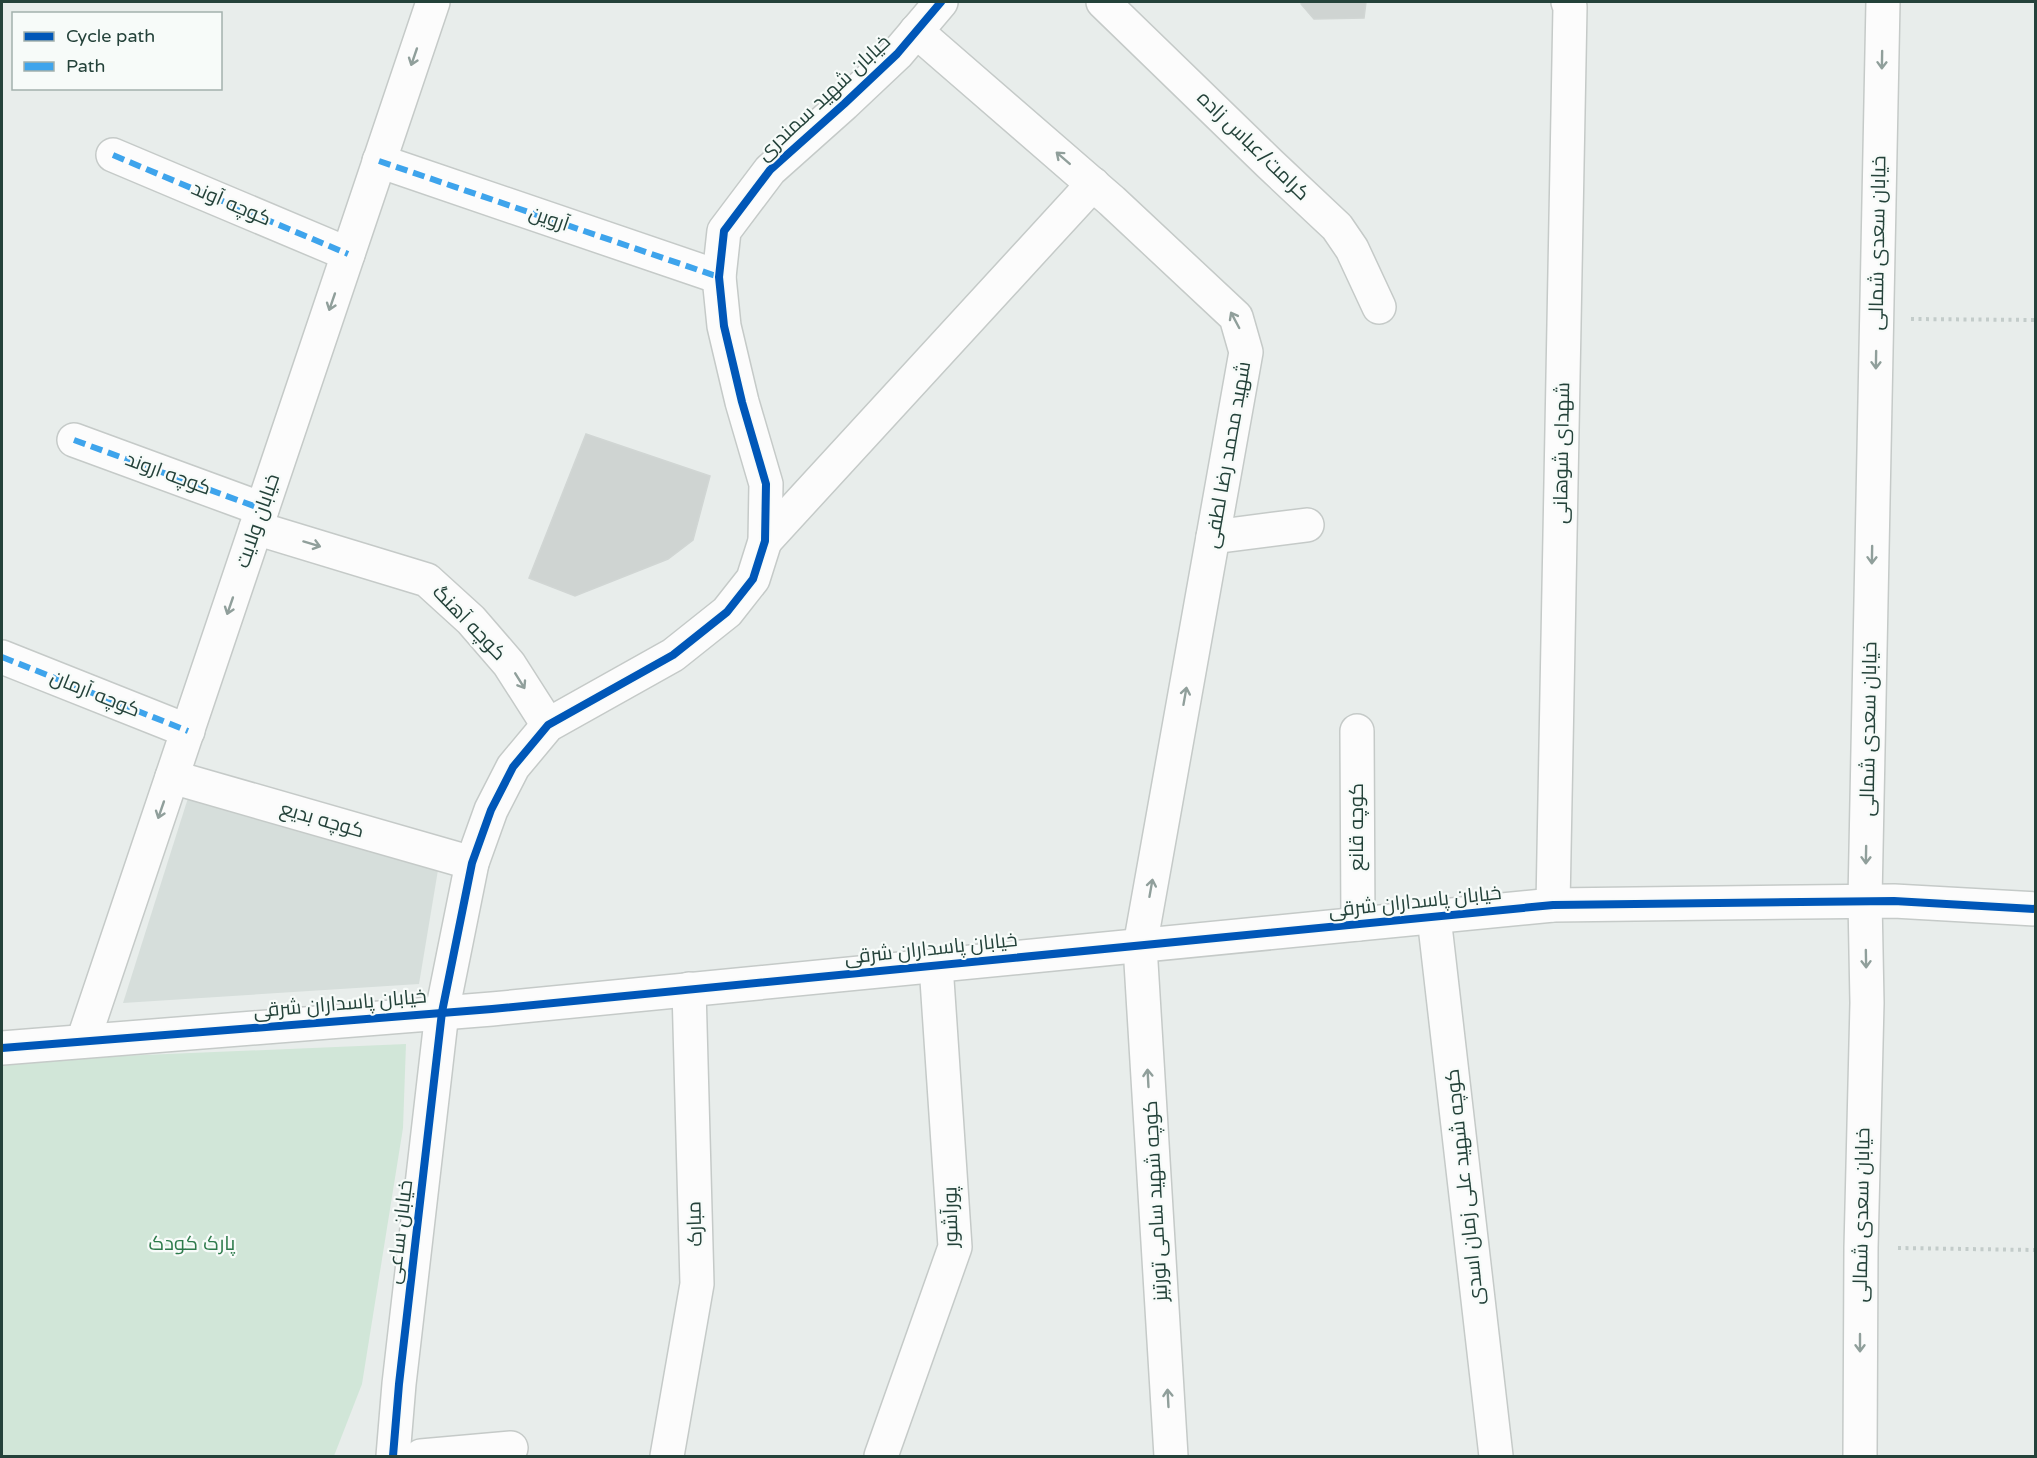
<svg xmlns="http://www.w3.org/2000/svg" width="2037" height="1458" font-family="'Varela Round',Cairo,sans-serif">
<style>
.built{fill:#d6dedb}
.green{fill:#d1e6d8}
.building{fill:#cfd4d2;stroke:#d1d6d4;stroke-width:1.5}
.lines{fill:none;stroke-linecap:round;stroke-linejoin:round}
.minor-casing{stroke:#c5cac8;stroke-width:36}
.tertiary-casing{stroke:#c5cac8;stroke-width:36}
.path{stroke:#c3ccca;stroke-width:4;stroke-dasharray:3 4.5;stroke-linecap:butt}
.minor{stroke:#fcfcfc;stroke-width:33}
.tertiary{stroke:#fcfcfc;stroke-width:33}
.quiet{stroke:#3ea4ec;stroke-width:6;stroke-dasharray:12 6;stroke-linecap:butt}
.cycleway-casing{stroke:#f7fbf9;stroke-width:11}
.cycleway{stroke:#0057b8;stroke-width:8}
.oneway{stroke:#909f9b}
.labels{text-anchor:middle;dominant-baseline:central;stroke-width:4.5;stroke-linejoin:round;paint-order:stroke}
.street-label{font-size:20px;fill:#24423a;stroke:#f7fbf9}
.park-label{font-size:20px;fill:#2d7a4b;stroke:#f7fbf9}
</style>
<rect width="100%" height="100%" fill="#e8edeb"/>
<polygon class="built" points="188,798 438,870 419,984 123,1003"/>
<polygon class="green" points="406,1044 403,1128 362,1384 334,1456 2,1456 2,1061"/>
<g class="building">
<polygon points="1302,2 1366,2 1364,18 1314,19 1301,4"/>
<polygon points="586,434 710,476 693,540 668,559 575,596 529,578"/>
</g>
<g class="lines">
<defs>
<g id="minor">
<polyline points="1103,2 1270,164 1337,227 1352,249 1379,307"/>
<polyline points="916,31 1112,201 1236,317 1246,352 1140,946 1171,1456"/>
<polyline points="113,155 348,254"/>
<polyline points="379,161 719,277"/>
<polyline points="74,440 262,509"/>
<polyline points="1213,537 1307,525"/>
<polyline points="765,541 1093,184"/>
<polyline points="2,657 188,731"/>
<polyline points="1357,731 1358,924"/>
<polyline points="172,777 472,863"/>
<polyline points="1553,905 1570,7 1568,2"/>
<polyline points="1434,917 1496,1456"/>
<polyline points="83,1041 433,2"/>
<polyline points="421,1456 511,1448"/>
<polyline points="667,1456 697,1284 689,989"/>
<polyline points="881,1456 955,1247 936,965"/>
<polyline points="1860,1456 1861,1248 1867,1003 1865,900 1883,2"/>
</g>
<g id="tertiary">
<polyline points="256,528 427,580 471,620 509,664 548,725"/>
<polyline points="2,1048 492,1009 1553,905 1894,901 2036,909"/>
<polyline points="393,1456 399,1384 442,1012 472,863 491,810 513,767 548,725 673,655 727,612 753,579 765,541 766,484 742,402 724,326 719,277 724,231 770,170 844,104 897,54 941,2"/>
</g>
</defs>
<use href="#minor" class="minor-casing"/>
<use href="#tertiary" class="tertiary-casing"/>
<g class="path">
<polyline points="1911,319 2036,320"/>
<polyline points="1898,1248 2036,1250"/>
</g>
<use href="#minor" class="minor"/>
<use href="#tertiary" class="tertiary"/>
<g class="quiet">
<polyline points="113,155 348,254"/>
<polyline points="379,161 719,277"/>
<polyline points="74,440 262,509"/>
<polyline points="2,657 188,731"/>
</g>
<defs>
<g id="cycleway">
<polyline points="2,1048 492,1009 1553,905 1894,901 2036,909"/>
<polyline points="393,1456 399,1384 442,1012 472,863 491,810 513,767 548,725 673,655 727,612 753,579 765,541 766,484 742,402 724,326 719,277 724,231 770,170 844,104 897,54 941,2"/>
</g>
</defs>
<use href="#cycleway" class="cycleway-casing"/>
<use href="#cycleway" class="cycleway"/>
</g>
<defs><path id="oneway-shaft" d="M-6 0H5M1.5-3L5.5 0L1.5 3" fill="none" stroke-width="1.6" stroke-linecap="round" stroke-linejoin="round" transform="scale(1.5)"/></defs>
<g class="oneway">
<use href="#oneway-shaft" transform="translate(414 57) rotate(109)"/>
<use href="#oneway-shaft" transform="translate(1882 60) rotate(91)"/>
<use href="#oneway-shaft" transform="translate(1063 158) rotate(-139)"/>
<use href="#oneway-shaft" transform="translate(332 302) rotate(109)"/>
<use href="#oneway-shaft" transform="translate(1235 320) rotate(-118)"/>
<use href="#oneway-shaft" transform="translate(1876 360) rotate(91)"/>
<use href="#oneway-shaft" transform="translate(312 544) rotate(17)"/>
<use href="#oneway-shaft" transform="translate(1872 555) rotate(91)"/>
<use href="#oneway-shaft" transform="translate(230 606) rotate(109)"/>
<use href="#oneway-shaft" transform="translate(520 681) rotate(58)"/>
<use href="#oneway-shaft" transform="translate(1185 696) rotate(-80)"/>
<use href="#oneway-shaft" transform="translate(161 810) rotate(109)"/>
<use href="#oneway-shaft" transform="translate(1866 855) rotate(91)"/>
<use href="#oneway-shaft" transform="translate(1151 888) rotate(-80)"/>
<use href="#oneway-shaft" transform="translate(1866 959) rotate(89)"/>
<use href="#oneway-shaft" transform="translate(1148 1078) rotate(-93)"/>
<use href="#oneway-shaft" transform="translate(1860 1343) rotate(90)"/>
<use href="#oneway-shaft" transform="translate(1168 1398) rotate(-93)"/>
</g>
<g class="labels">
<g class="street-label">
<text transform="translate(824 98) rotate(-43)">خیابان شهید سمندری</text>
<text transform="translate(1253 146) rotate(44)">کرامت/عباس زاده</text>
<text transform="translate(231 204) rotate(23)">کوچه آوند</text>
<text transform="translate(549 219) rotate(19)">آروین</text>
<text transform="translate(1878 243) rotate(-89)">خیابان سعدی شمالی</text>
<text transform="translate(1562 453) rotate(-89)">شهدای شوهانی</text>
<text transform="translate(1228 455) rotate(-80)">شهید محمد رضا لطفی</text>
<text transform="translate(168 474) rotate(20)">کوچه اروند</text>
<text transform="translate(258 521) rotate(-71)">خیابان ولایت</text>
<text transform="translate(469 623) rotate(46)">کوچه آهنگ</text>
<text transform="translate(95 694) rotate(22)">کوچه آرمان</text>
<text transform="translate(1869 729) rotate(-89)">خیابان سعدی شمالی</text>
<text transform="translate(322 820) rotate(16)">کوچه بدیع</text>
<text transform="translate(1357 827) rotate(-90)">کوچه قانع</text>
<text transform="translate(1415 902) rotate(-6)">خیابان پاسداران شرقی</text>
<text transform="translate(931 949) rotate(-6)">خیابان پاسداران شرقی</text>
<text transform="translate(340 1004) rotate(-5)">خیابان پاسداران شرقی</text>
<text transform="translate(1465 1187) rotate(-96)">کوچه شهید علی زمان اسدی</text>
<text transform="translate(1156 1201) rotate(-93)">کوچه شهید سامی تورتیز</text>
<text transform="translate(1862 1215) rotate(-89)">خیابان سعدی شمالی</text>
<text transform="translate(951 1217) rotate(-91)">پورآشور</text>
<text transform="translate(695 1224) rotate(-92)">مبارک</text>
<text transform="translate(400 1232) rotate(-83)">خیابان ساعی</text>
</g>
<g class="park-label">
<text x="192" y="1244">پارک کودک</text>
</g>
</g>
<rect width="2037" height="1458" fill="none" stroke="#24423a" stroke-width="6"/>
<rect x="12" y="12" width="210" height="78" fill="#f7fbf9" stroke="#a3b1ad" stroke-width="1.5"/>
<rect x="24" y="32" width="30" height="9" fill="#0057b8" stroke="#a3b1ad" stroke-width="1.5"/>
<text x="66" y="42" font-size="18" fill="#24423a">Cycle path</text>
<rect x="24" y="62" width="30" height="9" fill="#3ea4ec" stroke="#a3b1ad" stroke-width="1.5"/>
<text x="66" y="72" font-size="18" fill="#24423a">Path</text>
</svg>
